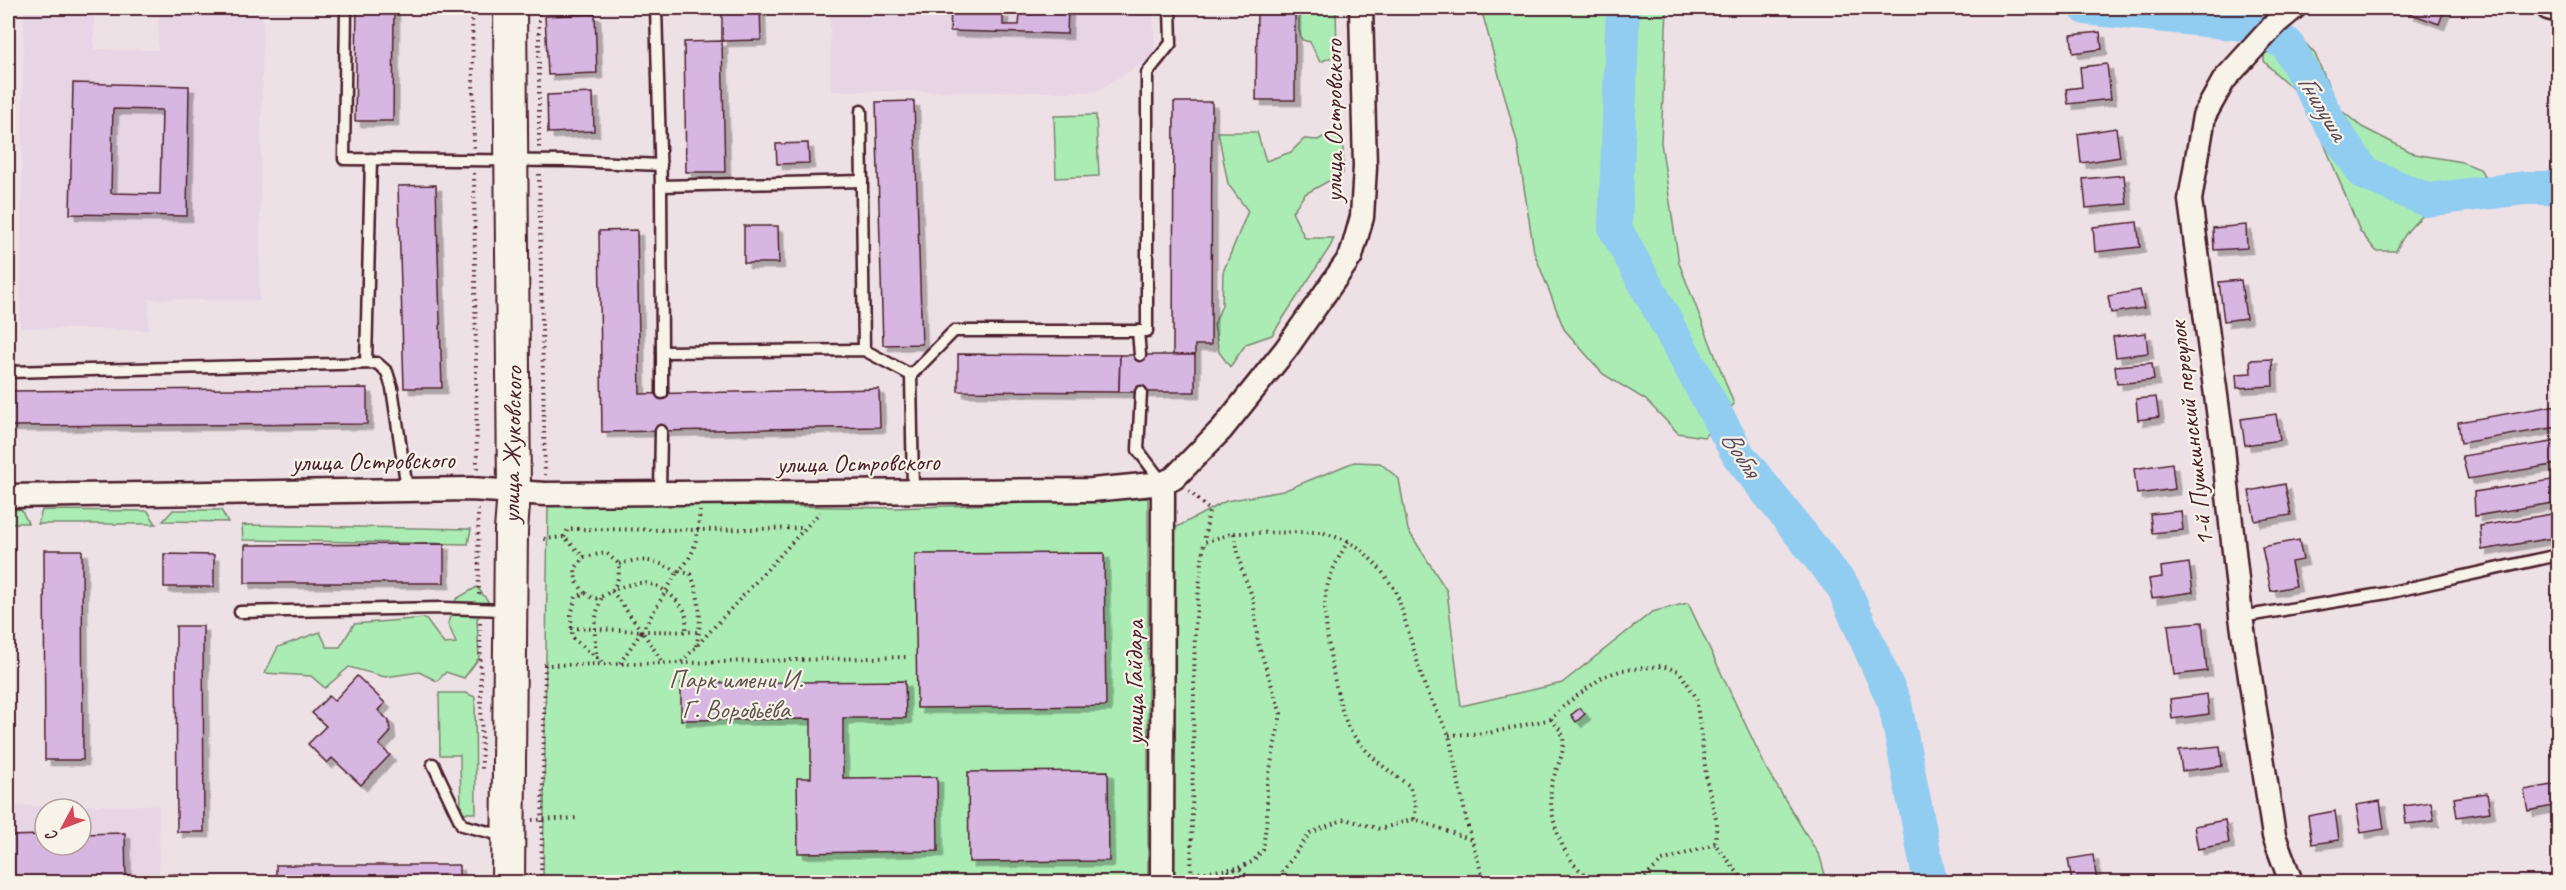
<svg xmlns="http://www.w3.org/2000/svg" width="2566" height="890" font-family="Caveat,sans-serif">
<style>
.built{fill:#e7d4e5;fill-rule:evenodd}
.green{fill:#abecb4;stroke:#7a8670;stroke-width:1.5}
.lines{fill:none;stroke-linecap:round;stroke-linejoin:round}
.river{stroke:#91ccf1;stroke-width:34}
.building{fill:#d8b6e2;stroke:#4a1f2b;stroke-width:1.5;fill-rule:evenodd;filter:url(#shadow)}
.lane-casing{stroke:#4a1f2b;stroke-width:15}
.street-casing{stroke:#4a1f2b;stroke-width:27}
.secondary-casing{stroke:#4a1f2b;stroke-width:36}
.path{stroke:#4a1f2b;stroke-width:4;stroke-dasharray:1.5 4.5;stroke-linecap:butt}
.lane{stroke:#f7f3e8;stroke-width:10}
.street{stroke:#f7f3e8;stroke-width:22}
.secondary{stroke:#f7f3e8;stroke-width:32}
.labels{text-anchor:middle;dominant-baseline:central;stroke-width:4.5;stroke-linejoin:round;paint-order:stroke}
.street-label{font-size:26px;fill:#4a1f2b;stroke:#f7f3e8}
.park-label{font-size:26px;fill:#62524d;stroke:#f7f3e8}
.water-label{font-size:27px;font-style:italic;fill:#5c4a5c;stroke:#f7f3e8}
</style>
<defs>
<filter id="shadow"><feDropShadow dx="5.5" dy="5.5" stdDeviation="0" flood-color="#0004"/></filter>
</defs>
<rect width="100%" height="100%" fill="#eee1e6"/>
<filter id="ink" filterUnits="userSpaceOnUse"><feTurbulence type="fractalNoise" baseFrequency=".0167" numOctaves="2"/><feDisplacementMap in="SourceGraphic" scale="12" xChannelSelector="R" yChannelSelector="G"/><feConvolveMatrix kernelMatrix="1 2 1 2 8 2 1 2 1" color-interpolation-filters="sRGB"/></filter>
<g filter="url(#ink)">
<g class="built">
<polygon points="24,8 94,8 94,49 158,50 159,8 263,8 259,301 149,299 148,330 20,328"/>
<polygon points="830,8 1153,8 1155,56 1095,92 831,91"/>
<path d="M 159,805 L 159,882 L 8,882 L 8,806 ZM 45,809 L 81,809 L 81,845 L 45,845 Z"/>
</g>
<g class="green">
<polygon points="1299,8 1336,8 1337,55 1320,62 1310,42 1302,40 1299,30"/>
<polygon points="1481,8 1667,8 1661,142 1679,263 1734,404 1704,437 1678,433 1646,400 1603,374 1564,329 1534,252 1517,142"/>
<path d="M 2295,32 L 2315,54 L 2338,108 L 2362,127 L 2415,154 L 2462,162 L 2480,169 L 2487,180 L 2487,191 C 2444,206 2417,206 2396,251 L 2376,251 L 2360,231 L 2310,109 C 2295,87 2280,80 2264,61 L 2264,47 L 2277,33 Z"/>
<polygon points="1096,115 1099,176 1056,178 1054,116"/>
<polygon points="1218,132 1257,132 1266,161 1291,152 1304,139 1318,140 1332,132 1343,142 1343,173 1305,194 1292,212 1305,238 1334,238 1330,247 1272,335 1246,344 1230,367 1219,352 1214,325 1222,305 1223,272 1248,211 1228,184"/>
<polygon points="1354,462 1380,463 1399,479 1408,530 1447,591 1461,706 1562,683 1652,612 1688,603 1767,770 1820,857 1827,882 1172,882 1175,528 1226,501 1283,491"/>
<polygon points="1148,498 1148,882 543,882 548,502 896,508"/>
<polygon points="8,509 21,509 28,523 8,523"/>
<polygon points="42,510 148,511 156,524 38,524"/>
<polygon points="173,510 221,510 228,522 163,521"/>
<polygon points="242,525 471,529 468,544 243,540"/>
<polygon points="477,587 488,601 477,619 479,658 464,678 446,672 437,681 419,672 385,677 349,667 325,688 311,676 265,673 278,647 320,632 327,647 340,647 354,624 425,618 444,644 456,643 448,623 456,599"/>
<polygon points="439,693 466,693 475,697 476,813 461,813 460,755 440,755"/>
</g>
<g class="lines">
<g class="river">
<polyline points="1623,8 1615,228 1739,456 1843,587 1895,704 1930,882"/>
<polyline points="2086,8 2245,24 2287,44 2330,123 2364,173 2427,200 2525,188 2558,188"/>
</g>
</g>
<g class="building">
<polygon points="357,8 394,8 393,121 355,121"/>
<polygon points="722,8 760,8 761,40 722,41"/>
<polygon points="951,8 984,8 984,13 1003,13 1003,25 1019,25 1020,14 1036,14 1036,8 1068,8 1067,34 950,31"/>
<polygon points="1257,8 1295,8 1295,100 1256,100"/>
<polygon points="2411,8 2445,8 2439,24 2409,13"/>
<polygon points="595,14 597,73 548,75 545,16"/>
<polygon points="2100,32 2102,49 2073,53 2071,35"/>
<polygon points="722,41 725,172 686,172 684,42"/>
<polygon points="2107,64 2111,99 2068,104 2066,89 2082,87 2080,67"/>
<path d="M 73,83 L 189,86 L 187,216 L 70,214 ZM 113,109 L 162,110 L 160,194 L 111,193 Z"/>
<polygon points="593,93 594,131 548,133 547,95"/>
<polygon points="914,101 922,344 883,345 876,102"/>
<polygon points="1174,102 1212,102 1211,345 1195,345 1195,355 1173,355"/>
<polygon points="2116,128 2120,157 2081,163 2078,134"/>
<polygon points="808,143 809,163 777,164 776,144"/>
<polygon points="2124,175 2127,204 2086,208 2083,179"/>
<polygon points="436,185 442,388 404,388 398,186"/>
<polygon points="2137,222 2140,247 2095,252 2093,227"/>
<polygon points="2246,225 2247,248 2214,250 2213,228"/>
<polygon points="744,226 778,226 779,263 744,263"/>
<polygon points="637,230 640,394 879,389 880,427 602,432 599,231"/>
<polygon points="2241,280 2246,318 2224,321 2219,282"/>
<polygon points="2140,290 2144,308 2111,313 2108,296"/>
<polygon points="2146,333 2148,353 2116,357 2113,337"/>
<polygon points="958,354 1120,355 1119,392 958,391"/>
<polygon points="1120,355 1195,355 1195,392 1119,392"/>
<polygon points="2272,359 2273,386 2237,388 2236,374 2251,373 2250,360"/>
<polygon points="2152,363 2154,380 2117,384 2115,366"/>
<polygon points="367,388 367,424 8,426 8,391"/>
<polygon points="2156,397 2159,417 2138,420 2136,399"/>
<polygon points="2558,405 2558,427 2461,443 2458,422"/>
<polygon points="2276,414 2280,440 2245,445 2241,419"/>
<polygon points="2558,441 2558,464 2468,479 2462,456"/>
<polygon points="2172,463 2175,489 2137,494 2134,469"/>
<polygon points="2558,479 2558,502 2475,516 2474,492"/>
<polygon points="2285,484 2291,515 2255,521 2249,491"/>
<polygon points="2181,511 2183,530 2152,533 2150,514"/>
<polygon points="2558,513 2558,537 2482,550 2480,526"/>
<polygon points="2299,540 2303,560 2291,562 2296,586 2271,591 2262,547"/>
<polygon points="444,544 444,583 245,583 245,545"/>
<polygon points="44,550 82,550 83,760 45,760"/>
<polygon points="1104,553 1106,706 917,708 915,554"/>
<polygon points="164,554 214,555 214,587 164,587"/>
<polygon points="2189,563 2193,592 2152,598 2149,579 2162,577 2161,567"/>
<polygon points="2202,622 2207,671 2174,675 2168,625"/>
<polygon points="176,626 203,626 204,832 177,832"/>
<polygon points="357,676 385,703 378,710 389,721 390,733 379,745 390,755 361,785 332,758 327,763 308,744 326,726 312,713 329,696 334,701"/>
<polygon points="905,681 906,718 843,718 843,778 937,777 938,851 798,853 797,778 811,778 811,719 681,720 681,683"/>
<polygon points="2207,694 2209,714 2172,719 2170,699"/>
<polygon points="1580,708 1585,714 1576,722 1571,715"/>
<polygon points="2220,746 2222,766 2182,771 2179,750"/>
<polygon points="1108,771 1109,861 969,862 968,772"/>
<polygon points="2558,784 2558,805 2528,811 2524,790"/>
<polygon points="2487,793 2490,812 2457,817 2454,798"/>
<polygon points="2380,801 2384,829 2361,833 2356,805"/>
<polygon points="2431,802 2434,821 2406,824 2404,806"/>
<polygon points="2335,811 2339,840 2312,844 2308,816"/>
<polygon points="2225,820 2229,843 2198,849 2194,826"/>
<polygon points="125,833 126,882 8,882 8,836 45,835 45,845 81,845 81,834"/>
<polygon points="2093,855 2097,882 2072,882 2068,859"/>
<rect x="276" y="865" width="183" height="17"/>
<polygon points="181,874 181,882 161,882 161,875"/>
</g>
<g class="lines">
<defs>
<g id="lane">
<polyline points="346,8 344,159 571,161 661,165"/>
<polyline points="656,8 661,186 862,181"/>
<polyline points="861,111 864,350"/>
<polyline points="661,186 662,352 864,350 911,375"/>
<polyline points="1138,331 1140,355"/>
<polyline points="366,363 371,159"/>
<polyline points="8,372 377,363 387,372 392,388 407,489"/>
<polyline points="1141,392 1138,450 1163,483"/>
<polyline points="662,393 662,352"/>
<polyline points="913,491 911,375 954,331 1147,331 1147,73 1171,43 1170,8"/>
<polyline points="660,493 661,431"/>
<polyline points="240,612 442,608 506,610"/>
<polyline points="2241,617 2387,593 2558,555"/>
<polyline points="433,764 462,825 504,836"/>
</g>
<g id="street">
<polyline points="2548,8 2558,11"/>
<polyline points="8,496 471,489 545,494 1092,490 1163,483 1174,478 1222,429 1286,349 1351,256 1362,217 1365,167 1361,8"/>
<polyline points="1162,882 1163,483"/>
<polyline points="2291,882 2274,836 2241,617 2223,448 2190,200 2204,116 2224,80 2276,23 2294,8"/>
</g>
<polyline id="secondary" points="508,882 511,530 514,493 510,8"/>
</defs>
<use href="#lane" class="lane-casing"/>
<use href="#street" class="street-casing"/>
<use href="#secondary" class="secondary-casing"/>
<g class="path">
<polyline points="472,8 474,148"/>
<polyline points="539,8 539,148"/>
<polyline points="474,173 477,472"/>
<polyline points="539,174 545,475"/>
<polyline points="1189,491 1209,510 1204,542"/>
<polyline points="478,509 479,598"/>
<polyline points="564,537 568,529 697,530 804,528"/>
<polyline points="544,539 564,537 584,557"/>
<path d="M 1348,541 C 1338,559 1326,579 1325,601 C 1324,626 1337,709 1350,730 C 1366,754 1386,770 1410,786 L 1416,808 L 1414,819"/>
<path d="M 619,564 C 643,557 656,561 678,571 C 697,555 697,534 700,511"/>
<path d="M 616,589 C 640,580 653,580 673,597 C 677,601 683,607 685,612 C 687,618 686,626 686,632"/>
<polyline points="612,591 641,630"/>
<path d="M 585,593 L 576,581 L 575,569 L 584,557 L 606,553 L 619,564 C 620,584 613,594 594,599 L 585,593 L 576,597 L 571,615 L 572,637 L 603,663"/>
<polyline points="480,623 482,772"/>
<polyline points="571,628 642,631"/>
<path d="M 696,646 C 703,619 700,600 691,574 L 678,571 L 642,631 L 700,632"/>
<path d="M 597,659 C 594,637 593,617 602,597"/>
<polyline points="620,663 642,631 663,663"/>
<polyline points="682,663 907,657"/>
<path d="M 1551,719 C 1555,724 1560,729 1562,734 C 1568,752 1553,771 1551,788 C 1548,821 1566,870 1598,882"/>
<polyline points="1449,735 1489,733 1551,719 1566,704 1604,676 1623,670 1661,666 1679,671 1696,697 1707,782 1717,823 1715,844 1745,882"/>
<polyline points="532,820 580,818"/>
<polyline points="541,882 545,665 681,663 820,512"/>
<polyline points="1185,882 1191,874 1239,868 1251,882"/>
<polyline points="1191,882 1195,626 1204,542 1234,533 1321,532 1348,541 1361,549 1380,569 1396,591 1425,687 1449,735 1467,823 1484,882"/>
<polyline points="1206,882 1252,862 1263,850 1267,816 1267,784 1281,714 1258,643 1253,598 1242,571 1234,533"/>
<polyline points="1275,882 1310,833 1345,819 1380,829 1414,819 1472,840"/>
<polyline points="1634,882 1643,879 1662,861 1715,844"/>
</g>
<use href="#lane" class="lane"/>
<use href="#street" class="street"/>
<use href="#secondary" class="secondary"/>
</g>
</g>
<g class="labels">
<g class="street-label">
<text transform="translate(1333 121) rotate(-90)">улица Островского</text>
<text transform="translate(2191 434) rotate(-97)">1-й Пушкинский переулок</text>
<text transform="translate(512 445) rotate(-89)">улица Жуковского</text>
<text transform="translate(373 461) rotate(-1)">улица Островского</text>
<text transform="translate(858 463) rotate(-1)">улица Островского</text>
<text transform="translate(1134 683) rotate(-90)">улица Гайдара</text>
</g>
<g class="park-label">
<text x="736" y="679">Парк имени И.<tspan x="736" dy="30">Г. Воробьёва</tspan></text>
</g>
<g class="water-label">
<text transform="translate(2323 107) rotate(59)">Гнилуша</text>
<text transform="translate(1741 453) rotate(57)">Вобля</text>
</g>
</g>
<rect width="2566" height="890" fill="none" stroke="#f7f3e8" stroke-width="30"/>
<rect x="15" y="15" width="2536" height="860" fill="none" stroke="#4a1f2b" stroke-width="2" filter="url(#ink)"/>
<g transform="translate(63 827) rotate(229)"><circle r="28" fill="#f7f3e8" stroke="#b29e9c" stroke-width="1.5"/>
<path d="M0-4.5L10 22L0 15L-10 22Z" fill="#d1495b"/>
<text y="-9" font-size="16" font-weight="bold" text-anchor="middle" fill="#4a1f2b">С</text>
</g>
</svg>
